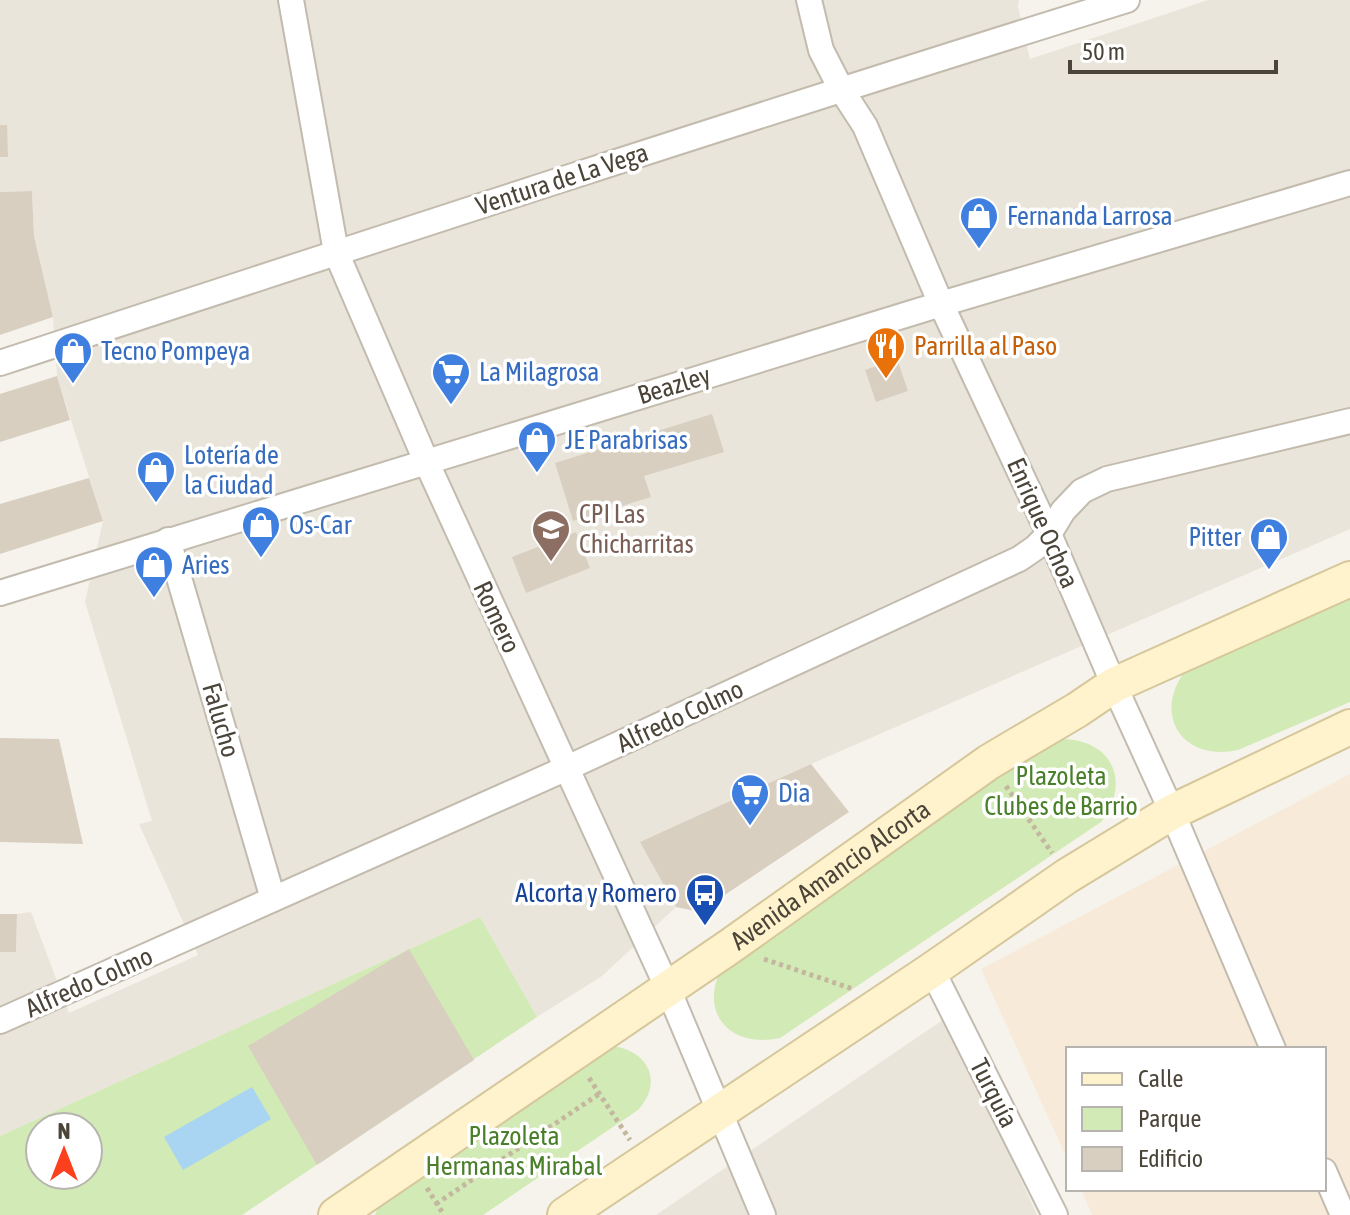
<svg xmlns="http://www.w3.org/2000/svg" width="1350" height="1215" font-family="'Asap Condensed',sans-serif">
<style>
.residential{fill:#eae5da}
.commercial{fill:#f7ead8}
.green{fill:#d2eab5;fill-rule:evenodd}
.water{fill:#a9d4f2}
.building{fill:#d8cfc1}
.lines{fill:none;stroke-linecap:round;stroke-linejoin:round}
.street-casing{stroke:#c2bbae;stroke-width:28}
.secondary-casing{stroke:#d6c79b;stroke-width:38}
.path{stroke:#c4b79f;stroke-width:5;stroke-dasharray:4 4;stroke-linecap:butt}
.street{stroke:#fff;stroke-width:24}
.secondary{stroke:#fff3cd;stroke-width:34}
.labels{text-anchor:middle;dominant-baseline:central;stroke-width:7;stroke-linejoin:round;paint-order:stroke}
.street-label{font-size:26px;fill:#4b4439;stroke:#fff}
.shop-label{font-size:26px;fill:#366cbe;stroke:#fff;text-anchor:start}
.food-label{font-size:26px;fill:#c56008;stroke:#fff;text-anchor:start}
.education-label{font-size:26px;fill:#785e54;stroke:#fff;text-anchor:start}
.park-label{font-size:26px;fill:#4a7f2a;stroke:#fff}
.transit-label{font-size:26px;fill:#164399;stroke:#fff;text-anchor:end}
</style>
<rect width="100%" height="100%" fill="#f6f3ec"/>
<g class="residential">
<polygon points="0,0 1019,0 1018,6 1030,59 1208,0 1350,0 1350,529 811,764 641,842 676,907 602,976 537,1017 480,917 0,1136 0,952 16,952 17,914 31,912 69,1013 198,955 139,824 152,821 85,602 103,521 57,376 53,317 34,236 32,191 0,192"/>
<polygon points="947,1017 1037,1215 656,1215"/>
</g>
<polygon class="commercial" points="1350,774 1350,1215 1092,1215 1081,1189 1324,1189 1324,1049 1068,1049 1068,1161 981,969"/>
<g class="green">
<path d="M 1350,594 L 1350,702 L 1238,750 C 1183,762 1152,716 1185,671 Z"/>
<path d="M 1061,739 C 1112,739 1132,782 1101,822 L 780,1038 C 725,1050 694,1005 728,959 L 1046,743 Z"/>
<path d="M 480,917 L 537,1017 L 242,1215 L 0,1215 L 0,1136 ZM 40,1127 L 88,1127 L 88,1175 L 40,1175 Z"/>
<path d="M 619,1047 C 652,1056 661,1085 638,1110 L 483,1215 L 375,1215 L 381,1200 L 607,1048 Z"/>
</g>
<polygon class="water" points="252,1087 271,1119 183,1170 164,1137"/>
<g class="building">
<polygon points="0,125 7,125 8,157 0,157"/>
<polygon points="32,191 34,236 53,317 0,335 0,192"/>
<polygon points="897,359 908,391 876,402 865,370"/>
<polygon points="57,376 70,420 0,442 0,394"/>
<polygon points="712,414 724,452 644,476 651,497 573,521 555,463"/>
<polygon points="89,478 103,521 0,554 0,504"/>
<polygon points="576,532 590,568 526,593 512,557"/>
<polygon points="0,738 59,739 83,844 0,842"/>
<polygon points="811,764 849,812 699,912 676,907 640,842"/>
<polygon points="0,914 17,914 16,952 0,952"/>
<polygon points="409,949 474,1060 317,1165 248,1046"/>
</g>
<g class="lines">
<defs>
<g id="street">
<polyline points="291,0 336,252 426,461 668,989 763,1215"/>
<polyline points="809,0 821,50 841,89 865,126 941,304 1049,534 1114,685 1172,812 1273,1049"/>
<path d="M 0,363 C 375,240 750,117 1127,0"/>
<polyline points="168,540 273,899"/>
<polyline points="0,593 941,304 1350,183"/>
<polyline points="932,970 1055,1215"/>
<polyline points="0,1021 567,768 1019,559 1035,548 1049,534 1063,511 1082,491 1107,479 1350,421"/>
<polyline points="1324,1171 1343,1215"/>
</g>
<g id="secondary">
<path id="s1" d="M 336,1215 L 729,947 L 989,762 L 1077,710 L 1114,685 L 1350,579"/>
<polyline points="565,1215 932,970 1067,876 1172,812 1350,727"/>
</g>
</defs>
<use href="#street" class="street-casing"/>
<use href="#secondary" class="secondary-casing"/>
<g class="path">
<polyline points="1006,786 1052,853"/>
<polyline points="764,959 853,989"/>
<polyline points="589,1078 630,1140"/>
<polyline points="427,1188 444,1215"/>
<polyline points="436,1204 599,1094"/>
</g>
<use href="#street" class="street"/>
<use href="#secondary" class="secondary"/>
</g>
<defs>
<symbol id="shop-pin" viewBox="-11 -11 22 30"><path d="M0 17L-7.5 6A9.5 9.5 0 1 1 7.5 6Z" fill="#3f7fe0" stroke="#fff"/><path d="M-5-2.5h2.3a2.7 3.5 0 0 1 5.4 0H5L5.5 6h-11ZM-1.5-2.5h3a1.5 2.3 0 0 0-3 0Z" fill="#fff"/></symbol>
<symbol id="restaurant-pin" viewBox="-11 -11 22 30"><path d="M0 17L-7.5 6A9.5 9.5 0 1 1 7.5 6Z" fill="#e8710a" stroke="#fff"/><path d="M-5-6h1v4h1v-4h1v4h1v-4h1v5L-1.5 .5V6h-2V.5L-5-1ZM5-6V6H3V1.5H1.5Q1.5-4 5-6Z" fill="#fff"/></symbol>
<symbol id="supermarket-pin" viewBox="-11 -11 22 30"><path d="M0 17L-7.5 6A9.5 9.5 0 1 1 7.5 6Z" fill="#3f7fe0" stroke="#fff"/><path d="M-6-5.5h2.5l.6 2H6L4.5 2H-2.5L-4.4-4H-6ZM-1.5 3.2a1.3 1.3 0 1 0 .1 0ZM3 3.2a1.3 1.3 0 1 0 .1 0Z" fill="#fff"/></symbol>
<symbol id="school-pin" viewBox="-11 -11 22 30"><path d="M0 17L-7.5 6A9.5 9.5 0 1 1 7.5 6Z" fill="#8d6e63" stroke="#fff"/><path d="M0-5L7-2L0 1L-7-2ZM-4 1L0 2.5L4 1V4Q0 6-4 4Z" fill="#fff"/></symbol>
<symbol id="bus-pin" viewBox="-11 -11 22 30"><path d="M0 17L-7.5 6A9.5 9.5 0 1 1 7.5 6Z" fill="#1a4fb4" stroke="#fff"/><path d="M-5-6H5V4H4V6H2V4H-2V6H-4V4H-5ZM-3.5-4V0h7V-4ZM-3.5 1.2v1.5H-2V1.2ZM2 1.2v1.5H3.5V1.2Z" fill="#fff"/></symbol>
</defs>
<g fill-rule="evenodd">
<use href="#shop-pin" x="957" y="194" width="44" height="60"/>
<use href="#restaurant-pin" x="864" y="324" width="44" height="60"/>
<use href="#shop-pin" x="51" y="329" width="44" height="60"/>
<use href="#supermarket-pin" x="429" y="350" width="44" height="60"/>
<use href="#shop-pin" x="515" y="418" width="44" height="60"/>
<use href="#shop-pin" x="134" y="448" width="44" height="60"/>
<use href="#shop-pin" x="239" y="503" width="44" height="60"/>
<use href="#school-pin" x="529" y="507" width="44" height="60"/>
<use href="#shop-pin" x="1247" y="515" width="44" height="60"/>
<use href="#shop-pin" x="132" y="543" width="44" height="60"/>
<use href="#supermarket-pin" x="728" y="771" width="44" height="60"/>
<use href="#bus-pin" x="683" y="871" width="44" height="60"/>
</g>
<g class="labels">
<g class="street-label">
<text transform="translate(562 179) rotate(-18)">Ventura de La Vega</text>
<text transform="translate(674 385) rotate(-17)">Beazley</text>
<text transform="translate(1043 523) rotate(66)">Enrique Ochoa</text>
<text transform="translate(497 617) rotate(65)">Romero</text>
<text transform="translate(680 716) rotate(-25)">Alfredo Colmo</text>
<text transform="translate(221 720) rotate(74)">Falucho</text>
<text stroke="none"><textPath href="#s1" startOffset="600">Avenida Amancio Alcorta</textPath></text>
<text transform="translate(89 982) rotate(-24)">Alfredo Colmo</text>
<text transform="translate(994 1093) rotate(63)">Turquía</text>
</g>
<g class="shop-label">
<text x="1007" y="216">Fernanda Larrosa</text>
<text x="101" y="351">Tecno Pompeya</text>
<text x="479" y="372">La Milagrosa</text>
<text x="565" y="440">JE Parabrisas</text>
<text x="184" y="455">Lotería de<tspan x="184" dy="30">la Ciudad</tspan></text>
<text x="289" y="525">Os-Car</text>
<text x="1241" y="537" text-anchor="end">Pitter</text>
<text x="182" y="565">Aries</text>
<text x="778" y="793">Dia</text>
</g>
<g class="food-label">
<text x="914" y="346">Parrilla al Paso</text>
</g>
<g class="education-label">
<text x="579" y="514">CPI Las<tspan x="579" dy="30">Chicharritas</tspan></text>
</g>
<g class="park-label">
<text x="1061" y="776">Plazoleta<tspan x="1061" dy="30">Clubes de Barrio</tspan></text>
<text x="514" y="1136">Plazoleta<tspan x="514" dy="30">Hermanas Mirabal</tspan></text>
</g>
<g class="transit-label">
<text x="677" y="893">Alcorta y Romero</text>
</g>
</g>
<rect x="1066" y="1047" width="260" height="144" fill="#ffffff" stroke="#b7b4b0" stroke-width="2"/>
<rect x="1082" y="1073" width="40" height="12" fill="#fff3cd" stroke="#b7b4b0" stroke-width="2"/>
<text x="1138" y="1087" font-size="24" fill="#4b4439">Calle</text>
<rect x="1082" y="1107" width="40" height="24" fill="#d2eab5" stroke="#b7b4b0" stroke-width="2"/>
<text x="1138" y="1127" font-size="24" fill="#4b4439">Parque</text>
<rect x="1082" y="1147" width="40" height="24" fill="#d8cfc1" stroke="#b7b4b0" stroke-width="2"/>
<text x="1138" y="1167" font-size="24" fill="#4b4439">Edificio</text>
<g transform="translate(64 1151)"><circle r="38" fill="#ffffff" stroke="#b7b4b0" stroke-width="2"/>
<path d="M0-6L14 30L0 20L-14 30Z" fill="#fc3f1d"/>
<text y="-12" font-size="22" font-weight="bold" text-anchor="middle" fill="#4b4439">N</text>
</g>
<path d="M1070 60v12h206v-12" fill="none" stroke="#4b4439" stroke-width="4"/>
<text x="1082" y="60" font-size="24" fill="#4b4439" stroke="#ffffff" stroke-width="6" paint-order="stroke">50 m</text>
</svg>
